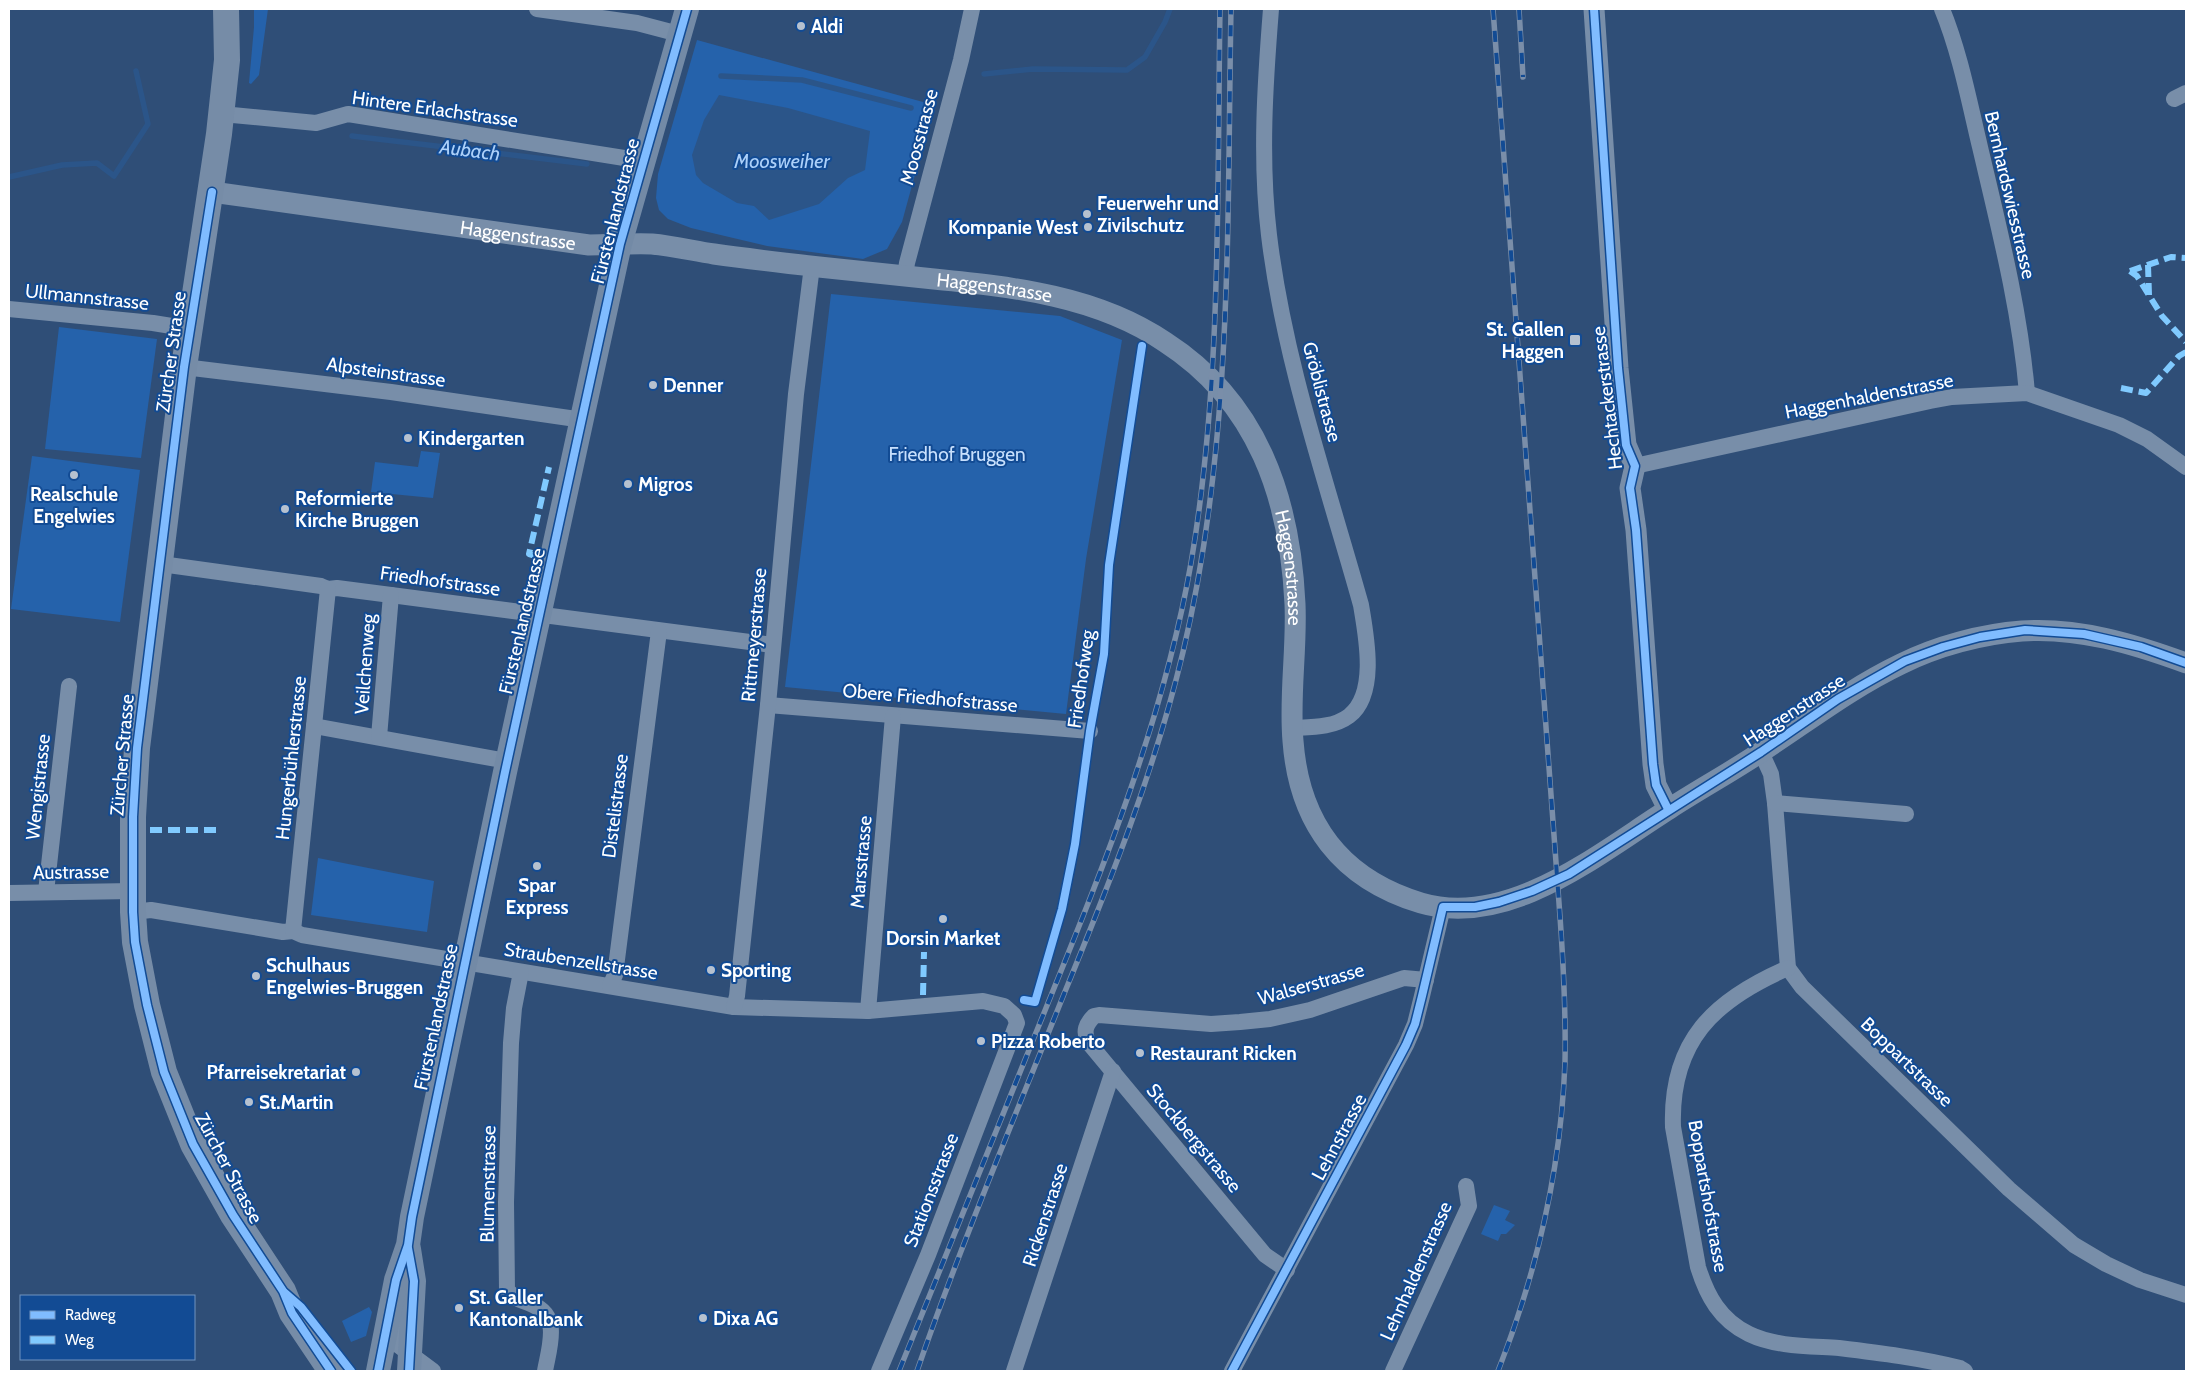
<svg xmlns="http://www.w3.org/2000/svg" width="2195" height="1380" font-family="Cabin,sans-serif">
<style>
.green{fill:#2562ab}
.water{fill:#2b5589}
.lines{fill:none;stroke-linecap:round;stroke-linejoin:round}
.stream{stroke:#2b5589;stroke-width:5.5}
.minor{stroke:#788ea9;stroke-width:16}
.tertiary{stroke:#788ea9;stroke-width:21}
.secondary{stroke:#738aa6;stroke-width:24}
.primary{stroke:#768ca7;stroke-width:26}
.rail-casing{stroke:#7a8ea9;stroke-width:5.5}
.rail{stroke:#124b94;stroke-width:4;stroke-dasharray:11;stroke-linecap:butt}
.quiet{stroke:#80caff;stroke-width:6;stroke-dasharray:12 6;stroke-linecap:butt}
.cycleway-casing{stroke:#124b94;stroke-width:11}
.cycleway{stroke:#80bcff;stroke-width:8}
.poi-dot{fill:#b6c1cf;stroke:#124b94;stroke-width:2}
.labels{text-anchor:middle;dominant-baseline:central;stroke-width:4;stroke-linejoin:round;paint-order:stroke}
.poi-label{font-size:19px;font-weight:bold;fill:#fff;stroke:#124b94;text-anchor:start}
.street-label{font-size:19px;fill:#fff;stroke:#124b94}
.park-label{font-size:19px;fill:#c8e0fd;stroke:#124b94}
.water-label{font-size:20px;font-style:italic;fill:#acd0f9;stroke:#124b94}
</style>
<rect width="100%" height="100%" fill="#2f4e77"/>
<g class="green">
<polygon points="254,9 268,9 259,75 251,84 249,83 254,27"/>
<polygon points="697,40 934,105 902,222 887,249 863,259 767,246 691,228 668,219 659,210 656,198 658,174"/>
<polygon points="831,294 1060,316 1122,340 1086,559 1066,714 785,687"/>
<polygon points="59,327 157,339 141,458 45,449"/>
<polygon points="421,451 440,453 433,498 371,492 375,462 418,467"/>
<polygon points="32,456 140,470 120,622 11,609"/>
<polygon points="318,858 434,881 427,932 311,915"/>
<polygon points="1494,1205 1510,1211 1505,1220 1515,1225 1506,1234 1501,1234 1498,1241 1481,1234"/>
<polygon points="369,1307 372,1312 366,1336 351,1342 342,1321"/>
</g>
<polygon class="water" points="719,95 788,108 870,131 865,170 848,178 819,204 769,220 754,206 737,203 703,183 696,175 692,155 704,120"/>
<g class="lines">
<g class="stream">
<polyline points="984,74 1033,69 1127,70 1145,57 1165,22 1170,9"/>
<polyline points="721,76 802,80 911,108"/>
<polyline points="352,136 587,164"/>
<polyline points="9,177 62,165 97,163 114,176 148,124 136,71"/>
</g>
<g class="minor">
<polyline points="537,9 637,23 679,34"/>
<path d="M 1271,9 C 1265,84 1260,160 1269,235 C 1284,361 1327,483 1361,605 C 1366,635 1378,694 1349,716 C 1333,728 1311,727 1292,728"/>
<path d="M 1942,9 C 1960,53 1969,101 1980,147 C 1999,228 2020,310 2027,393"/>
<polyline points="2174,99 2186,93"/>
<polyline points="222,114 316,123 348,114 643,161"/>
<polyline points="905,276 907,263 961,60 972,9"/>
<polyline points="9,309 153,323 190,329"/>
<polyline points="184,367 391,392 583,420"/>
<polyline points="1635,466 1930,401 1952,397 2027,393 2119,425 2147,439 2186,467"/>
<polyline points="161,564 321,586 328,589 337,588 391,595 773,645"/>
<polyline points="768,705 1090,731"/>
<polyline points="314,726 507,761"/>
<polyline points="379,737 391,595"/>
<polyline points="1761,752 1771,774 1775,803 1788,968 1802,987 2009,1189 2074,1245 2106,1264 2140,1280 2186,1295"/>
<polyline points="1775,803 1906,814"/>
<polyline points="46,892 69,686"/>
<polyline points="9,893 133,891"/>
<polyline points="133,912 151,910 283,932 293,931 302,935 734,1007 868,1011 983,1001 1004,1006 1014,1015 1017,1023 928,1255 879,1371"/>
<polyline points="293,931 328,589"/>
<path d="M 1788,968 C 1714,1000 1670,1041 1673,1127 L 1698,1267 C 1707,1296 1720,1320 1749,1334 C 1776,1347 1810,1346 1839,1348 C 1880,1353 1920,1358 1960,1368 L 1965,1371"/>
<path d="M 521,972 L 514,1008 L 511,1043 L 506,1202 L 507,1290 C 517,1301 520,1299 533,1305 C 561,1316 549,1348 545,1371"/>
<polyline points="610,986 615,975 659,631"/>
<polyline points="734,1007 737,996 768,705 796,394 812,266"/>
<polyline points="868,1011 893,716"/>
<path d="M 1287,1270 L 1265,1255 L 1088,1042 C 1083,1031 1086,1024 1094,1016 L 1099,1015 L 1211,1024 L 1240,1022 L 1270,1019 L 1310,1010 L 1404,978 L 1426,980"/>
<polyline points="400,1307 398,1345 433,1371"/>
<polyline points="1014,1371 1113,1071"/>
<polyline points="1232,1371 1406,1045 1415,1024 1422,996 1443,907"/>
<polyline points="1393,1371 1469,1206 1466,1186"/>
</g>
<g class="tertiary">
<polyline points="1594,9 1618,368 1626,445 1635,466 1630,488 1636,530 1653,764 1656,785 1668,809"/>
<path id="s1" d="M 212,192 L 589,245 C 610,245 631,243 652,244 C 673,246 694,251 714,254 C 749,259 784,263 819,267 C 857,271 896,275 934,279 C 1014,287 1097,296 1165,342 C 1258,402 1290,498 1295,604 C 1297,650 1289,696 1293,741 C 1299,823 1341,879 1421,903 C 1509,929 1599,853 1669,809 C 1701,788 1735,770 1767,748 C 1811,719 1853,687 1901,664 C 1937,646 1982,634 2022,631 C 2078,627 2134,644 2186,663"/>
</g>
<g class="secondary">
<polyline points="409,1249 414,1281 409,1371"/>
<polyline points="378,1371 396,1280 408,1245 412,1217 505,772 620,244 687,9"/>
</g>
<polyline class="primary" points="226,9 227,60 219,134 184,367 137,748 133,817 133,912 135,942 147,1005 164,1072 193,1144 233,1215 283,1291 292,1313 331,1371"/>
<defs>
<g id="rail">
<path d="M 1493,9 L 1559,903 C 1563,956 1566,1009 1565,1062 C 1561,1169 1537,1272 1498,1371"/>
<polyline points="1519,9 1523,77"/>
<path d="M 899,1371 C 948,1250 997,1129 1046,1008 C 1105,863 1164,718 1191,563 C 1222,382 1217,192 1220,9"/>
<path d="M 917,1371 C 961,1244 1014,1119 1064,994 C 1110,882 1155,770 1183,652 C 1233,442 1227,224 1231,9"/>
</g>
</defs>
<use href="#rail" class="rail-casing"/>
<use href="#rail" class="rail"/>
<g class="quiet">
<polyline points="2148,265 2149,295"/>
<polyline points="2130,271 2137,276 2162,316 2186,342"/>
<polyline points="2130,271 2171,257 2186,258"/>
<polyline points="2121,388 2146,393 2179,356 2186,352"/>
<polyline points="536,556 529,554 549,467"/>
<polyline points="150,830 221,830"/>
<polyline points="923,995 924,952"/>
</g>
<defs>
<g id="cycleway">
<polyline points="1594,9 1618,368 1626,445 1635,466 1630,488 1636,530 1653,764 1656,785 1668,809"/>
<polyline points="212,192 184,367 137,748 133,817 133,912 135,942 147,1005 164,1072 193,1144 233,1215 283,1291 292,1313 331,1371"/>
<polyline points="1024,1000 1035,1002 1062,909 1075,844 1090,731 1104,654 1109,565 1142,346"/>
<polyline points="408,1248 414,1281 409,1371"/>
<polyline points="285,1293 301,1307 351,1371"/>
<polyline points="378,1371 396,1280 408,1245 412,1217 505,772 620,244 687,9"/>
<polyline points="1232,1371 1406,1045 1415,1024 1422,996 1443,907 1475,907 1499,902 1532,891 1569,874 1761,752 1838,699 1905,661 1943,647 1980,637 2025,630 2084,634 2141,647 2186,663"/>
</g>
</defs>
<use href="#cycleway" class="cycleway-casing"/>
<use href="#cycleway" class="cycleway"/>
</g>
<g class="poi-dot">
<circle cx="801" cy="26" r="5"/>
<circle cx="1087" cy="214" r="5"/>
<circle cx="1088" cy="227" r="5"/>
<rect x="1569" y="334" width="12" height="12" rx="2.5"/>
<circle cx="653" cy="385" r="5"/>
<circle cx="408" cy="438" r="5"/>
<circle cx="74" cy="475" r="5"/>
<circle cx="628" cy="484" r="5"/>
<circle cx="285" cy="509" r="5"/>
<circle cx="537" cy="866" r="5"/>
<circle cx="943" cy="919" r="5"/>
<circle cx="711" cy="970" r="5"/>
<circle cx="256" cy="976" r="5"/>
<circle cx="981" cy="1041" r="5"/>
<circle cx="1140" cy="1053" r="5"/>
<circle cx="356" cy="1072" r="5"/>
<circle cx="249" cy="1102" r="5"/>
<circle cx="459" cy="1308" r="5"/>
<circle cx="703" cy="1318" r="5"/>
</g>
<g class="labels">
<g class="poi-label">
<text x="811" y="26">Aldi</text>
<text x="1097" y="203">Feuerwehr und<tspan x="1097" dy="22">Zivilschutz</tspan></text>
<text x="1078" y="227" text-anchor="end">Kompanie West</text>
<text x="1564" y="329" text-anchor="end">St. Gallen<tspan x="1564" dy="22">Haggen</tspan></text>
<text x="663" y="385">Denner</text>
<text x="418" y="438">Kindergarten</text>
<text x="638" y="484">Migros</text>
<text x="74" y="494" text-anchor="middle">Realschule<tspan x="74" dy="22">Engelwies</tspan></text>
<text x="295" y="498">Reformierte<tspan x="295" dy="22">Kirche Bruggen</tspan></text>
<text x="537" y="885" text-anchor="middle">Spar<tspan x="537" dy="22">Express</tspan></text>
<text x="943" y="938" text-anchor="middle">Dorsin Market</text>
<text x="266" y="965">Schulhaus<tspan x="266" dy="22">Engelwies-Bruggen</tspan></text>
<text x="721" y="970">Sporting</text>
<text x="991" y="1041">Pizza Roberto</text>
<text x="1150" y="1053">Restaurant Ricken</text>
<text x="346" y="1072" text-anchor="end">Pfarreisekretariat</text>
<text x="259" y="1102">St.Martin</text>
<text x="469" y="1297">St. Galler<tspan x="469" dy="22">Kantonalbank</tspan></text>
<text x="713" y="1318">Dixa AG</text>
</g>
<g class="street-label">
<text transform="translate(435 109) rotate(8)">Hintere Erlachstrasse</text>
<text transform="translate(919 137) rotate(-75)">Moosstrasse</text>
<text transform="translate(2010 195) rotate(77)">Bernhardswiesstrasse</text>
<text transform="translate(615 211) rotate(-76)">Fürstenlandstrasse</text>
<text stroke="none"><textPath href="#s1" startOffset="309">Haggenstrasse</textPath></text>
<text stroke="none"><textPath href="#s1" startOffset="789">Haggenstrasse</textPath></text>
<text transform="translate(87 297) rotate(6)">Ullmannstrasse</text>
<text transform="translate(171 352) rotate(-82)">Zürcher Strasse</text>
<text transform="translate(386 372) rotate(8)">Alpsteinstrasse</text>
<text transform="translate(1322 392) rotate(75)">Gröblistrasse</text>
<text transform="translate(1869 396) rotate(-11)">Haggenhaldenstrasse</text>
<text transform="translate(1607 398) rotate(-97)">Hechtackerstrasse</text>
<text stroke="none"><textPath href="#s1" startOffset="1238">Haggenstrasse</textPath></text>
<text transform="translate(440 581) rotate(8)">Friedhofstrasse</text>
<text transform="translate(522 621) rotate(-77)">Fürstenlandstrasse</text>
<text transform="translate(754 635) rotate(-85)">Rittmeyerstrasse</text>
<text transform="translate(365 664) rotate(-86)">Veilchenweg</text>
<text transform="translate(1081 679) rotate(-82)">Friedhofweg</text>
<text transform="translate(930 698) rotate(5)">Obere Friedhofstrasse</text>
<text transform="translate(1794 710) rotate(-33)">Haggenstrasse</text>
<text transform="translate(122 755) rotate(-85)">Zürcher Strasse</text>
<text transform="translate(291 758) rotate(-84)">Hungerbühlerstrasse</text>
<text transform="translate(38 787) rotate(-84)">Wengistrasse</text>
<text transform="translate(615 806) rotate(-83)">Distelistrasse</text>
<text transform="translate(861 862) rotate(-85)">Marsstrasse</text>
<text transform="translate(71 872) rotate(-1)">Austrasse</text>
<text transform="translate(581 961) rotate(9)">Straubenzellstrasse</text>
<text transform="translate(1311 984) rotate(-16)">Walserstrasse</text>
<text transform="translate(436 1017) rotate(-78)">Fürstenlandstrasse</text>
<text transform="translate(1907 1062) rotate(44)">Boppartstrasse</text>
<text transform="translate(1339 1137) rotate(-62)">Lehnstrasse</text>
<text transform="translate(1194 1138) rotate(50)">Stockbergstrasse</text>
<text transform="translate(229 1168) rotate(62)">Zürcher Strasse</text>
<text transform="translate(488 1184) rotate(-89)">Blumenstrasse</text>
<text transform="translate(931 1190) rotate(-69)">Stationsstrasse</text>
<text transform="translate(1708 1196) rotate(80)">Boppartshofstrasse</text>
<text transform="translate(1045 1215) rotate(-72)">Rickenstrasse</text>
<text transform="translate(1416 1271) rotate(-66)">Lehnhaldenstrasse</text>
</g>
<g class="park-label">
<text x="957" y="454">Friedhof Bruggen</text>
</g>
<g class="water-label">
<text transform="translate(470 150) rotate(7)">Aubach</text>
<text x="782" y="161">Moosweiher</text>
</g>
</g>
<rect width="2195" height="1380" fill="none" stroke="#ffffff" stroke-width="20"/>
<rect x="20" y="1295" width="175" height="65" fill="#124b94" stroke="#7193bf"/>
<rect x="30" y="1311" width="25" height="8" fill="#80bcff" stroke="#7193bf"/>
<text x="65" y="1320" font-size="15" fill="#ffffff">Radweg</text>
<rect x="30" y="1336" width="25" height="8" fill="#80caff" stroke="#7193bf"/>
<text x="65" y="1345" font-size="15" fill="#ffffff">Weg</text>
</svg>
